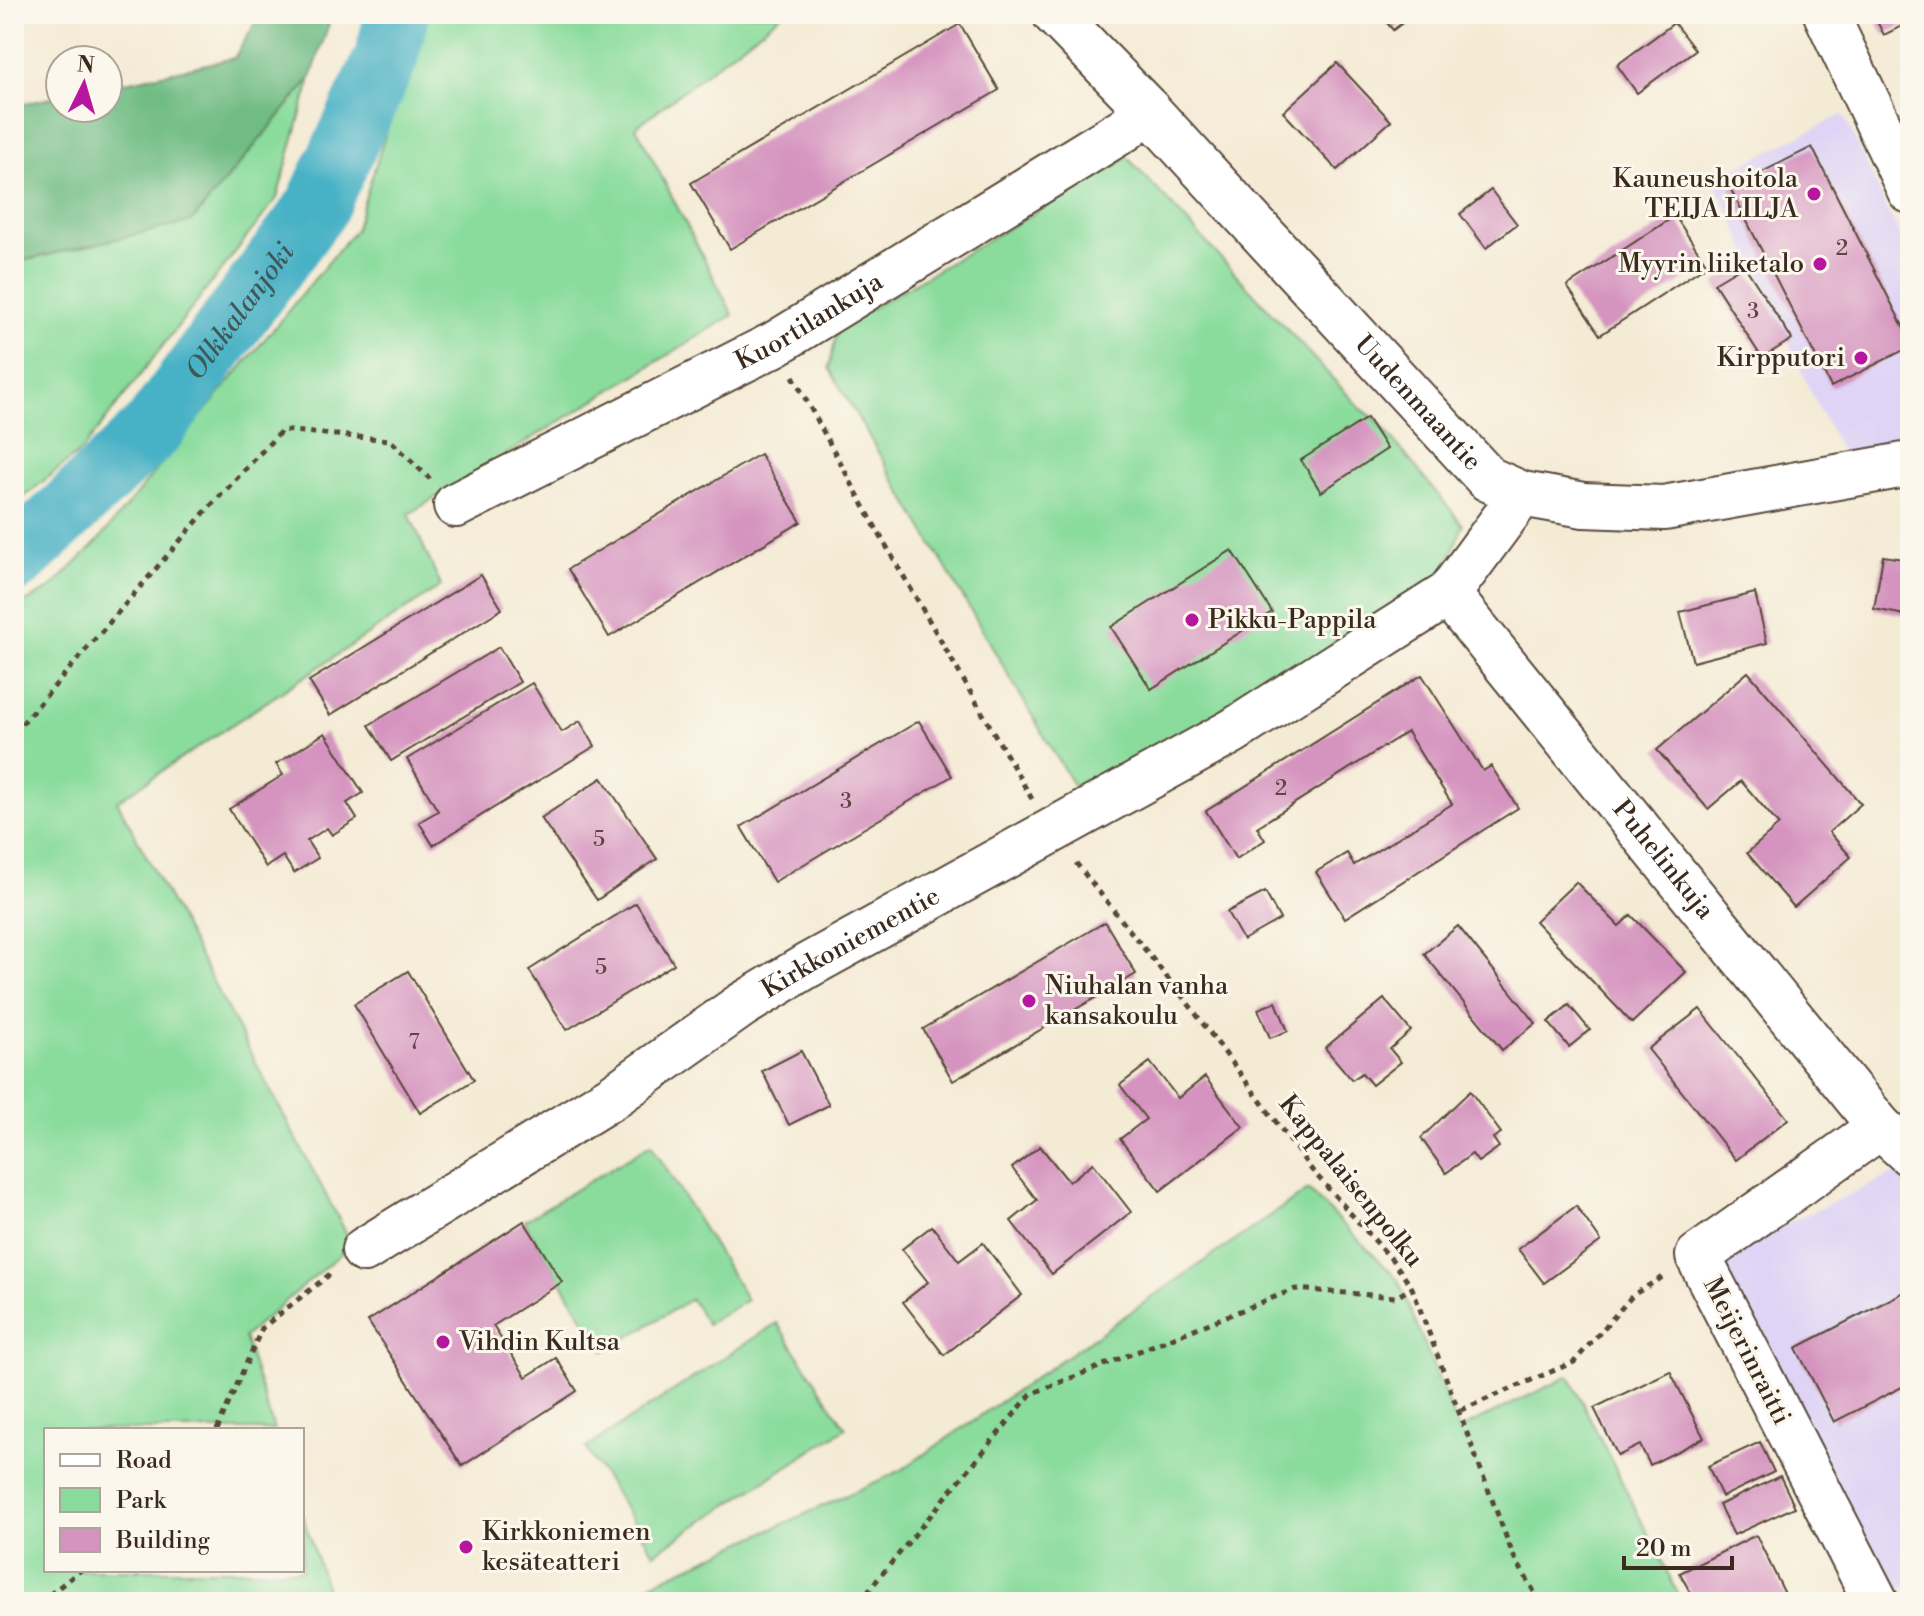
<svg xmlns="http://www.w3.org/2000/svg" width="1924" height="1616" font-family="'Libre Bodoni',serif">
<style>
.built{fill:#dfd4f5}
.green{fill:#8adc9d;stroke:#62835e;stroke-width:2}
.forest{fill:#6fbc84;stroke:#557351;stroke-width:2}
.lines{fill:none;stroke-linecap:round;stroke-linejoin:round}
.river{stroke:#46b1c5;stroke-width:64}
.building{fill:#d594bf}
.minor-casing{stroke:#574739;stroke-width:48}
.path{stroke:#574739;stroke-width:5;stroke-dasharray:6 6;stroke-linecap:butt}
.minor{stroke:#fff;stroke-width:44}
.poi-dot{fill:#b5179e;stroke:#fbf7ec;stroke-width:3}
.labels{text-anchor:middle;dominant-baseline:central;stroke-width:6;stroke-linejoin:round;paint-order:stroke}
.number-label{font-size:22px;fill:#624446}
.poi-label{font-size:26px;fill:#3b2a1e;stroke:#fbf7ec;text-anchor:start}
.street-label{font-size:26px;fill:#3b2a1e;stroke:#fbf7ec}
.water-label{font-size:28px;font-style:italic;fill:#3f5958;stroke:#fbf7ec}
</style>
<rect width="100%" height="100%" fill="#fbf7ec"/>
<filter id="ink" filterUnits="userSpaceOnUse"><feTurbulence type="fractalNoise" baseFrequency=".0125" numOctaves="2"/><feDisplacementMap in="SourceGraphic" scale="16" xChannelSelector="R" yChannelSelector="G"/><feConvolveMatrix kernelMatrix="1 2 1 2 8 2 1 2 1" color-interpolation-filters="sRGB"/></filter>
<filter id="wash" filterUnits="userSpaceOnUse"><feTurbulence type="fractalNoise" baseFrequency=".006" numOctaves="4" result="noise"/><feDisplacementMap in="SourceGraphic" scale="32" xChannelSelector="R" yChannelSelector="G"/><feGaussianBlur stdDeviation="1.8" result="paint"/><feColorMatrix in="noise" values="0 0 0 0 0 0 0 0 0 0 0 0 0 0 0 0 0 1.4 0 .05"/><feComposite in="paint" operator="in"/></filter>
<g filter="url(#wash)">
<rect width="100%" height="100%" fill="#f4ebd5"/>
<g class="built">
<polygon points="1843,114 1910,258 1910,444 1843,455 1812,395 1714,179"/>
<polygon points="1896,1173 1910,1178 1910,1585 1894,1592 1710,1259"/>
</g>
<g class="green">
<polygon points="424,14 782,14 636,127 733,315 409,514 441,586 117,801 352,1244 244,1337 274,1430 46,1430 46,1570 302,1570 302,1514 331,1602 14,1602 14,608 50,589 97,542 355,230"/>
<polygon points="311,78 277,198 83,449 14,505 14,263 192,221"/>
<polygon points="1128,158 1359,407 1377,420 1463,525 1439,586 1081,799 829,368 838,328"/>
<polygon points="651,1144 747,1300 707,1324 691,1299 604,1352 524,1221"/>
<polygon points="1308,1190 1398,1279 1459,1430 1569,1376 1682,1602 611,1602 900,1471"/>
<polygon points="777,1323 846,1428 654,1553 586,1448"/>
</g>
<polygon class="forest" points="261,14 332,14 311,78 192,221 14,263 14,106 60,96 60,108 108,108 108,86 234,58"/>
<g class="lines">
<path class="river" id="s1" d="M 14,561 L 153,429 L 316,208 L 386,58 L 397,14"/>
</g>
<g id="blocks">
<g class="building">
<polygon points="1380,14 1414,14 1393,30"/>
<polygon points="1873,14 1910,14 1910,22 1884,35"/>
<polygon points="1674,23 1695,50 1637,93 1617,65"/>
<polygon points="960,24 999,90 730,249 691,183"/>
<polygon points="1337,63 1391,121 1337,170 1283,112"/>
<polygon points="1812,147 1910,340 1910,347 1831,387 1730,188"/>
<polygon points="1491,190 1517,224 1486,248 1460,214"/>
<polygon points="1675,216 1707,265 1600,335 1567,286"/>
<polygon points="1744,265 1792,339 1762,358 1714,283"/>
<polygon points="1367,418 1387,449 1321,492 1301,460"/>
<polygon points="760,454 801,522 609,637 568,569"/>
<polygon points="1232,550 1272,612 1151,689 1111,627"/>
<polygon points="1883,556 1910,560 1910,616 1874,609"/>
<polygon points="481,575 502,609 330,715 309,681"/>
<polygon points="1755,593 1767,643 1693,662 1680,612"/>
<polygon points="499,647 520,682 391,761 369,725"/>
<polygon points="1748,672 1861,804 1829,832 1851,857 1794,907 1747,853 1779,825 1741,781 1708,809 1657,750"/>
<polygon points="1422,675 1483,771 1491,766 1518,808 1345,918 1316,872 1347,853 1354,865 1452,804 1407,732 1257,827 1265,840 1236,859 1206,811"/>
<polygon points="532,683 562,732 580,721 595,746 433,845 419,822 438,811 407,759"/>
<polygon points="919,721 952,776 774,882 741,827"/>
<polygon points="325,733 363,793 347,803 357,819 332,835 327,828 307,841 318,858 294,873 283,856 266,867 229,809 283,775 276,764"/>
<polygon points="602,778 657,859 597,900 541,818"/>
<polygon points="1576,882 1619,926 1631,915 1686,972 1632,1023 1535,921"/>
<polygon points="1265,892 1280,919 1243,940 1227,912"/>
<polygon points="636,903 674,964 567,1030 529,970"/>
<polygon points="1105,922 1136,974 953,1081 923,1029"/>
<polygon points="1458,926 1536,1023 1502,1050 1424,954"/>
<polygon points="408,971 474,1080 420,1113 354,1004"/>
<polygon points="1384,999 1411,1031 1390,1049 1401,1062 1372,1085 1362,1073 1352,1080 1325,1048"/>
<polygon points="1276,1002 1288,1031 1270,1038 1258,1009"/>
<polygon points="1569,1005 1590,1030 1569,1047 1548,1022"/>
<polygon points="1700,1009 1788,1119 1736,1160 1648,1049"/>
<polygon points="801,1051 829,1105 789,1125 762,1071"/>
<polygon points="1150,1062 1178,1098 1205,1077 1243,1127 1160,1191 1120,1139 1146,1119 1120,1085"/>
<polygon points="1470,1091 1501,1133 1493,1138 1499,1147 1478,1162 1472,1154 1446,1173 1421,1138"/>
<polygon points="1040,1146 1069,1182 1093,1163 1131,1212 1052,1274 1011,1221 1037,1200 1012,1168"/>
<polygon points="1576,1206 1601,1241 1544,1283 1518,1249"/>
<polygon points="524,1221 562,1282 493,1326 526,1377 556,1358 577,1391 462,1466 368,1321"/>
<polygon points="932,1226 959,1261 983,1243 1022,1295 944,1355 903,1302 928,1282 902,1249"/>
<polygon points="1910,1289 1910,1383 1834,1422 1796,1348"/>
<polygon points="1670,1371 1704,1438 1650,1465 1640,1445 1618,1456 1594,1408"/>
<polygon points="1760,1442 1774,1472 1722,1497 1708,1466"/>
<polygon points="1780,1476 1795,1507 1734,1535 1719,1505"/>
<polygon points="1756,1535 1789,1602 1695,1602 1680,1573"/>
</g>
</g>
</g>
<g filter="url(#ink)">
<use href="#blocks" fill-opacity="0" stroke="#574739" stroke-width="2"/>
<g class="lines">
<defs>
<g id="minor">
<path id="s2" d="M 1055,14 L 1148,110 L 1488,479 L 1522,494 L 1584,505 L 1664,508 L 1910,464"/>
<polyline points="1826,14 1910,191"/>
<path id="s3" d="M 456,505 L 775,344 L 1125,129 L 1148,110"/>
<path id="s4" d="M 1448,594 L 1880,1127 L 1910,1154"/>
<path id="s5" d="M 364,1250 L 612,1097 L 742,1005 L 807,966 L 1233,731 L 1448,594 L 1522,494"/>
<polyline points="1876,1602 1698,1256 1880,1127"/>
</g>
</defs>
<use href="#minor" class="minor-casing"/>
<g class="path">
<polyline points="793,376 877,530 1032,799"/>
<polyline points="14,733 204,513 282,430 390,440 430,479"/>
<polyline points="1076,863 1190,1006 1311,1169 1394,1262 1412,1288 1513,1555 1540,1602"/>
<polyline points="1461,1410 1574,1362 1633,1295 1666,1275"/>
<polyline points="217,1430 262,1328 334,1271"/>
<polyline points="40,1602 81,1570"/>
<polyline points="859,1602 1031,1394 1295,1289 1396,1297 1412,1288"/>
</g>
<use href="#minor" class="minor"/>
</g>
</g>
<g class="poi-dot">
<circle cx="1814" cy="194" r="8"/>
<circle cx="1820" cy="264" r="8"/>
<circle cx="1861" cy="358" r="8"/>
<circle cx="1192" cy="620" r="8"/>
<circle cx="1029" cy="1001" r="8"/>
<circle cx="443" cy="1342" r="8"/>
<circle cx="466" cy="1547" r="8"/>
</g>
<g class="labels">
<g class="number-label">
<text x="1842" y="248">2</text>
<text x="1753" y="311">3</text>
<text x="1281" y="788">2</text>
<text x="846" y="801">3</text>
<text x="599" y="839">5</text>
<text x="601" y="967">5</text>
<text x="414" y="1042">7</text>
</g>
<g class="poi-label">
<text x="1798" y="179" text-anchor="end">Kauneushoitola<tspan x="1798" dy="30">TEIJA LILJA</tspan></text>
<text x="1804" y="264" text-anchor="end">Myyrin liiketalo</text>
<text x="1845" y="358" text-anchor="end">Kirpputori</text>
<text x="1208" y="620">Pikku-Pappila</text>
<text x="1045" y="986">Niuhalan vanha<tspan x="1045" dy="30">kansakoulu</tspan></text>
<text x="459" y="1342">Vihdin Kultsa</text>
<text x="482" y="1532">Kirkkoniemen<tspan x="482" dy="30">kesäteatteri</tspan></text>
</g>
<g class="street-label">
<text stroke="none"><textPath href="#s3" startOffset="398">Kuortilankuja</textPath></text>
<text stroke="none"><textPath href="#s2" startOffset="532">Uudenmaantie</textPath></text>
<text stroke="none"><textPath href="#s4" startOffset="342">Puhelinkuja</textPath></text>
<text stroke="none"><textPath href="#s5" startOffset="576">Kirkkoniementie</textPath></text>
<text transform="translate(1351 1181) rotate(51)">Kappalaisenpolku</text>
<text transform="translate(1747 1351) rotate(63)">Meijerinraitti</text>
</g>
<g class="water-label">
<text stroke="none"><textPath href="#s1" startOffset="338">Olkkalanjoki</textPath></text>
</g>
</g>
<rect width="1924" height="1616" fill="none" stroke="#fbf7ec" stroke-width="48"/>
<rect x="44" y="1428" width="260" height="144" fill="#fbf7ec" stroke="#aea59a" stroke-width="2"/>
<rect x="60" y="1454" width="40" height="12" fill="#ffffff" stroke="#aea59a" stroke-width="2"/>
<text x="116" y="1468" font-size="24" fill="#3b2a1e">Road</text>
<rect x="60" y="1488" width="40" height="24" fill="#8adc9d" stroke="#aea59a" stroke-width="2"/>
<text x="116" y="1508" font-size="24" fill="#3b2a1e">Park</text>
<rect x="60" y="1528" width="40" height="24" fill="#d594bf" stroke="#aea59a" stroke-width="2"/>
<text x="116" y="1548" font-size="24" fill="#3b2a1e">Building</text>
<g transform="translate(84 84) rotate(5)"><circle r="38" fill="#fbf7ec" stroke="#aea59a" stroke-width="2"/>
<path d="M0-6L14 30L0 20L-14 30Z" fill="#b5179e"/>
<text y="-12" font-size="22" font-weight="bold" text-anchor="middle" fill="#3b2a1e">N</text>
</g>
<path d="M1624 1556v12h108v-12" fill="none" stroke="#3b2a1e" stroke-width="4"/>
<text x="1636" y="1556" font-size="24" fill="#3b2a1e" stroke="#fbf7ec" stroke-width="6" paint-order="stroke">20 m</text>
</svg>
